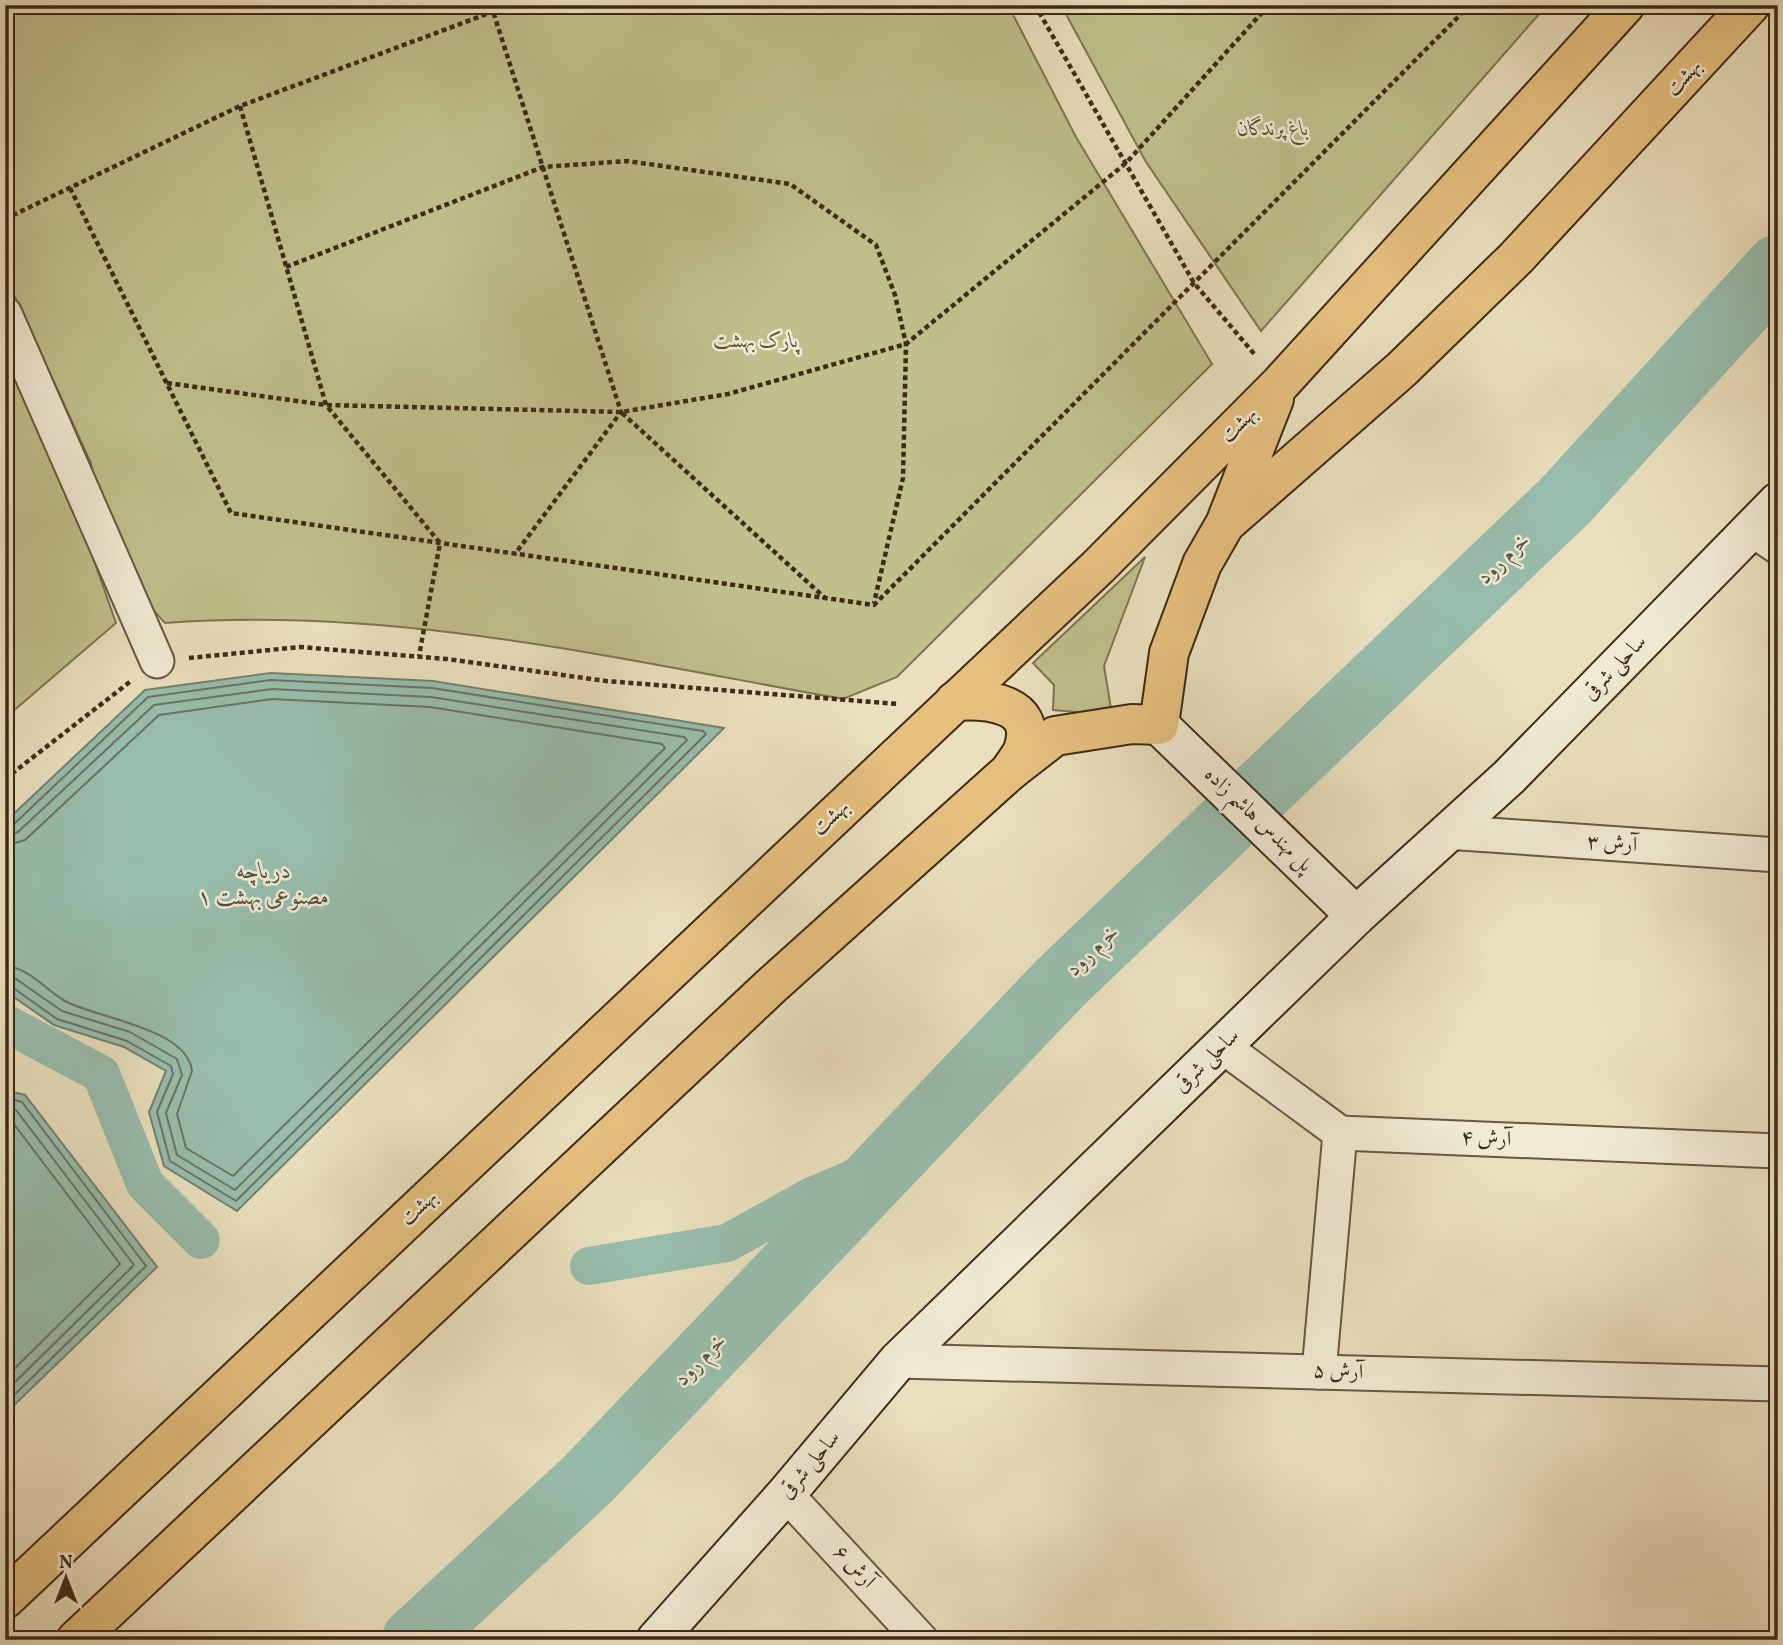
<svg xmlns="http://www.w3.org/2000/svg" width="1783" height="1645" font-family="Vollkorn,Amiri,serif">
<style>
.green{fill:#bfc08c;stroke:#7e7551;stroke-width:2}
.water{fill:#98bdad;stroke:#748271;stroke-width:2}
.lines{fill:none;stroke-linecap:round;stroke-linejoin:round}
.shore{stroke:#6a7462;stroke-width:2}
.canal{stroke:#98bdad;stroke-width:38}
.river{stroke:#98bdad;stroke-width:65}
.minor-casing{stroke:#685840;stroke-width:37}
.secondary-casing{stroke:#3d2a16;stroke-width:42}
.primary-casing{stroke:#3d2a16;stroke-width:42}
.path{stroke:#3d2a16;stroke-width:4.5;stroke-dasharray:5 3.5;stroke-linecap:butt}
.minor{stroke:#f1ebd5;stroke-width:33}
.secondary{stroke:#f1ebd5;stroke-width:38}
.primary{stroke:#e5c07f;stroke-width:38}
.labels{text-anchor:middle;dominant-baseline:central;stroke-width:5;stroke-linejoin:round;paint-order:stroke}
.street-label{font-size:21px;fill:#3d2a16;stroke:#f1ebd5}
.park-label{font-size:21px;font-style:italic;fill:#5e5034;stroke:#f1ebd5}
.water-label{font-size:23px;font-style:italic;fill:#544f3c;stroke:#f1ebd5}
</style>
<rect width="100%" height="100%" fill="#eae0be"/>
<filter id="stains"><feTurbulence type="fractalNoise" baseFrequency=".00286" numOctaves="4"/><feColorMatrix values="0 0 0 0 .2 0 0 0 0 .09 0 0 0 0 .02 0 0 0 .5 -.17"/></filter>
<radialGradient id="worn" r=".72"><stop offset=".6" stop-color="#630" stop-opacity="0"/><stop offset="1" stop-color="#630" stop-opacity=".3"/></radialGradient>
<g class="green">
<path d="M 5,5 L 1008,5 L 1076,137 L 1212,364 L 897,677 L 843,699 C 619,659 393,606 165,623 L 126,580 L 90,461 L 5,275 Z"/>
<polygon points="1061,5 1547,5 1261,331 1146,162"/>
<polygon points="5,333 34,391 116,623 5,718"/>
<polygon points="1145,557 1104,666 1112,715 1053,710 1054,685 1033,663"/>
</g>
<g class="water">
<polygon points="271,673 433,681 724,728 237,1211 164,1166 149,1112 166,1071 124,1047 54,1025 5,991 5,822 145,690"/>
<polygon points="5,1090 25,1095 157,1267 5,1414"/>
</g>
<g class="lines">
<g class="shore">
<polyline points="5,827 13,825 148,697 271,680 432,688 703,731 706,734 236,1201 170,1161 157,1112 173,1074 171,1066 127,1041 57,1019 12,987 5,986"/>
<polyline points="5,836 18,832 154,705 272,689 431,697 684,737 687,740 235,1190 177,1155 166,1113 182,1075 177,1059 130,1032 62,1011 16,979 5,977"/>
<path d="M 5,846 L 25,840 L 159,715 L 272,699 L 430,707 L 662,744 L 665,748 L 233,1176 L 186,1148 L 177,1114 L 192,1071 C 187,1028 96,1018 65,1001 C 45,990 29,967 5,966"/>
<polyline points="5,1097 22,1102 146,1266 5,1404"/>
<polyline points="5,1106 16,1110 134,1265 5,1392"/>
<polyline points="5,1117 10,1119 120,1264 5,1378"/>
</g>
<g class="canal">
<polyline points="5,1023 101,1074 145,1184 201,1240"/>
<polyline points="589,1266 727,1243 810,1197 887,1164"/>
</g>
<polyline class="river" points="414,1640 588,1479 1060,983 1565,501 1778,267"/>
<defs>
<g id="minor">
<polyline points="5,314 157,661"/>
<polyline points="1751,529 1778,547"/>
<polyline points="1446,832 1778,855"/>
<polyline points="1222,1046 1340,1133 1778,1151"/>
<polyline points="898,1361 1778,1384"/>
<polyline points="1319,1372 1340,1133"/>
<polyline points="786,1494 921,1640"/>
</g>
<g id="secondary">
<polyline points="1159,725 1356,916"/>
<polyline points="656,1640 786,1494 898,1361 1356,916 1509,777 1778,502"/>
</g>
<g id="primary">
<polyline points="1227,519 1274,399"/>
<path d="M 955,701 C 985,699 1037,702 1024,747 C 1022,755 1014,764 1010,771"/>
<polyline points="5,1599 1098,567 1280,384 1625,5"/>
<polyline points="76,1640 770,987 1010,771 1055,736 1132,724 1159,725 1169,653 1202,564 1225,524 1402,369 1516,258 1750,5"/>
</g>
</defs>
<use href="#minor" class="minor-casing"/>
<use href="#secondary" class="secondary-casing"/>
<use href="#primary" class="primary-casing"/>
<g class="path">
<polyline points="491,5 621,412 515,554"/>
<polyline points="1035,5 1194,283 1256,356"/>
<polyline points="240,106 326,405 440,543 419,656"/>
<polyline points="70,188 231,513 874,605 1470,5"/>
<polyline points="5,219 240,106 511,5"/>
<polyline points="286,267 543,167 627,161 790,184 876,245 895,295 906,344 903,478 874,603"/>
<polyline points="167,383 326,405 621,412 728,394 906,344 1126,163 1269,5"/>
<polyline points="622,413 825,598"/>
<polyline points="189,658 300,647 447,659 606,681 898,704"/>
<polyline points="5,779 131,681"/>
</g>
<use href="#minor" class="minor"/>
<use href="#secondary" class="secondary"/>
<use href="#primary" class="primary"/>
</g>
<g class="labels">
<g class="street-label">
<text transform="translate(1684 78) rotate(-48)">بهشت</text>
<text transform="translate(1239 425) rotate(-45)">بهشت</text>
<text transform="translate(1615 668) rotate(-46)">ساحلی شرقی</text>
<text transform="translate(831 818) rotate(-43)">بهشت</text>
<text transform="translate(1258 820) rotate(44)">پل مهندس هاشم زاده</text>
<text transform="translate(1612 844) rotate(4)">آرش ۳</text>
<text transform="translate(1207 1061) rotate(-44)">ساحلی شرقی</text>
<text transform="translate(1486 1139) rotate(2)">آرش ۴</text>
<text transform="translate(419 1208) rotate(-43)">بهشت</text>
<text transform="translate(1338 1372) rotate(2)">آرش ۵</text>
<text transform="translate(810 1465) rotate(-50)">ساحلی شرقی</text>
<text transform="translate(854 1567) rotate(47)">آرش ۶</text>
</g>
<g class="park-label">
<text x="1273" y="129">باغ پرندگان</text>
<text x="756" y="341">پارک بهشت</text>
</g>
<g class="water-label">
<text transform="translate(1504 559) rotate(-44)">خرم رود</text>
<text x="264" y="872">دریاچه<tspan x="264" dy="26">مصنوعی بهشت ۱</tspan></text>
<text transform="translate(1093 951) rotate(-44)">خرم رود</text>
<text transform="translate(701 1360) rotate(-46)">خرم رود</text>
</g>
</g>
<rect width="1783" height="1645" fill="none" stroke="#eae0be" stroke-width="28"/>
<rect x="7" y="7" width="1769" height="1631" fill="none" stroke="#3d2a16" stroke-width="3.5"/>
<rect x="14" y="14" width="1755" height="1617" fill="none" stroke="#3d2a16" stroke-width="2"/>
<g transform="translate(66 1578)" stroke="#f1ebd5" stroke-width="5" paint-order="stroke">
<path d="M0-5L12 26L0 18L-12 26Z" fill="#3d2a16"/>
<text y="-10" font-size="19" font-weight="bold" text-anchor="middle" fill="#3d2a16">N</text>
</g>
<rect width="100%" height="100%" filter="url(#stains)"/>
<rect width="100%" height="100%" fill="url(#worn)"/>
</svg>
